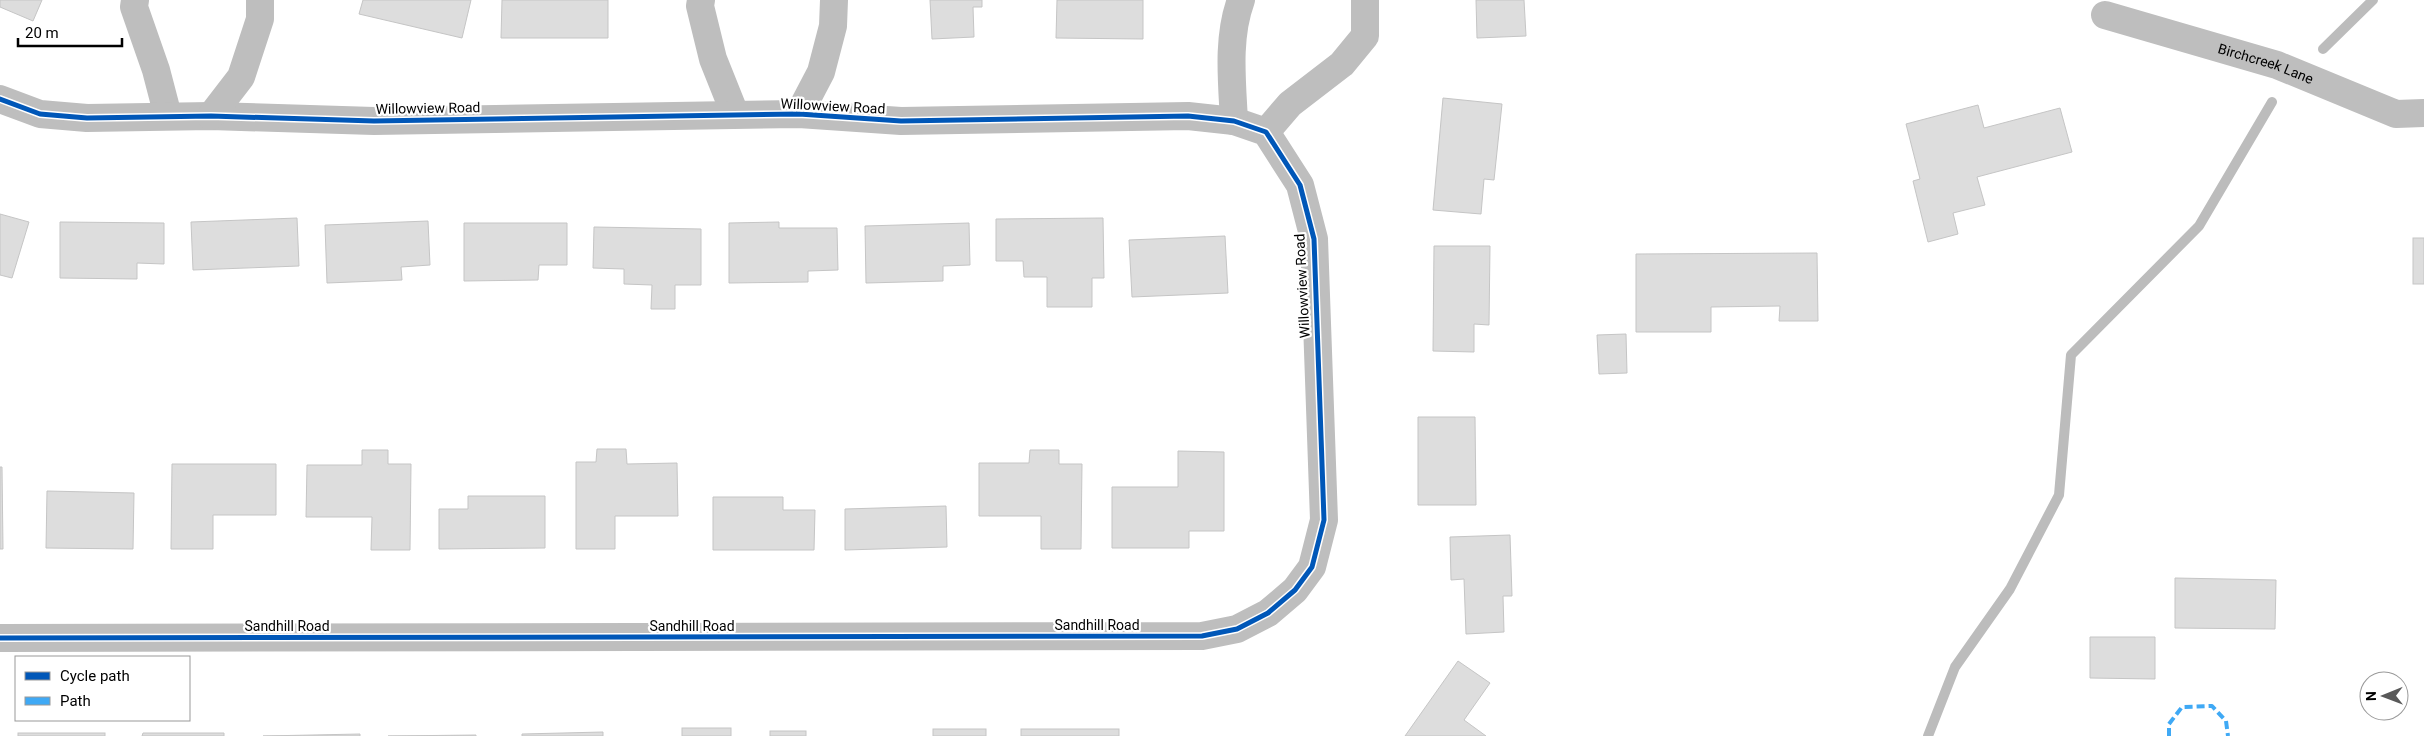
<svg xmlns="http://www.w3.org/2000/svg" width="2424" height="736" font-family="Roboto,sans-serif">
<style>
.lines{fill:none;stroke-linecap:round;stroke-linejoin:round}
.stream{stroke:#bcbcbc;stroke-width:10}
.building{fill:#ddd;stroke:#c5c5c5}
.minor{stroke:#bebebe;stroke-width:28}
.quiet{stroke:#3fa9f5;stroke-width:4;stroke-dasharray:8 4;stroke-linecap:butt}
.cycleway-casing{stroke:#fff;stroke-width:8}
.cycleway{stroke:#0057b8;stroke-width:5}
.labels{text-anchor:middle;dominant-baseline:central;stroke-width:4.5;stroke-linejoin:round;paint-order:stroke}
.street-label{font-size:14px;fill:#000;stroke:#fff}
</style>
<rect width="100%" height="100%" fill="#fff"/>
<g class="lines">
<g class="stream">
<polyline points="2323,49 2373,0"/>
<polyline points="1928,736 1955,667 2010,589 2059,495 2071,355 2199,226 2272,102"/>
</g>
</g>
<g class="building">
<polygon points="0,0 42,0 33,21 0,7"/>
<polygon points="363,0 471,0 462,38 359,14"/>
<polygon points="502,0 608,0 608,38 501,38"/>
<polygon points="930,0 982,0 982,7 973,7 974,37 932,39"/>
<polygon points="1057,0 1143,0 1143,39 1056,38"/>
<polygon points="1476,0 1524,0 1526,36 1477,38"/>
<polygon points="1443,98 1502,104 1494,180 1484,179 1481,214 1433,210"/>
<polygon points="1978,105 1984,128 2060,108 2072,152 1977,177 1985,205 1953,213 1958,234 1928,242 1913,181 1920,179 1906,124"/>
<polygon points="0,214 29,222 12,278 0,275"/>
<polygon points="297,218 299,266 193,270 191,222"/>
<polygon points="1103,218 1104,278 1092,278 1092,307 1047,307 1047,277 1024,277 1023,261 996,261 996,219"/>
<polygon points="428,221 430,265 401,267 402,280 327,283 325,225"/>
<polygon points="60,222 164,223 164,264 137,263 137,279 60,278"/>
<polygon points="779,222 779,228 837,228 838,270 808,271 808,282 729,283 729,223"/>
<polygon points="464,223 567,223 567,265 539,265 538,280 464,281"/>
<polygon points="969,223 970,265 943,266 943,281 866,283 865,226"/>
<polygon points="594,227 701,229 701,285 675,285 675,309 651,309 652,285 624,284 624,269 593,268"/>
<polygon points="1225,236 1228,293 1132,297 1129,240"/>
<rect x="2413" y="238" width="11" height="46"/>
<polygon points="1434,246 1490,246 1489,325 1474,324 1474,352 1433,351"/>
<polygon points="1817,253 1818,321 1779,321 1780,306 1711,307 1711,332 1636,332 1636,254"/>
<polygon points="1626,334 1627,373 1599,374 1597,335"/>
<polygon points="1418,417 1475,417 1476,505 1418,505"/>
<polygon points="597,449 626,449 627,464 677,463 678,516 615,516 615,549 576,549 576,462 596,462"/>
<polygon points="362,450 388,450 388,464 411,464 410,550 371,550 372,517 306,517 307,465 362,465"/>
<polygon points="1030,450 1059,450 1059,464 1082,464 1081,549 1041,549 1041,516 979,516 979,463 1029,463"/>
<polygon points="1178,451 1224,452 1224,531 1189,531 1189,548 1112,548 1112,487 1178,487"/>
<polygon points="172,464 276,464 276,515 213,515 213,549 171,549"/>
<polygon points="0,467 2,467 3,549 0,549"/>
<polygon points="47,491 134,493 133,549 46,548"/>
<polygon points="468,496 545,496 545,548 439,549 439,509 468,509"/>
<polygon points="713,497 783,497 783,510 815,510 814,550 713,550"/>
<polygon points="946,506 947,547 845,550 845,509"/>
<polygon points="1510,535 1512,596 1503,596 1504,632 1466,634 1464,579 1451,580 1450,537"/>
<polygon points="2175,578 2276,580 2275,629 2175,628"/>
<polygon points="2090,637 2155,637 2155,679 2090,678"/>
<polygon points="1458,661 1490,683 1464,720 1486,736 1405,736"/>
<rect x="682" y="728" width="49" height="8"/>
<rect x="933" y="729" width="53" height="7"/>
<rect x="1021" y="729" width="98" height="7"/>
<rect x="770" y="731" width="36" height="5"/>
<polygon points="603,732 603,736 522,736 522,734"/>
<rect x="18" y="733" width="87" height="3"/>
<polygon points="143,733 224,733 224,736 142,736"/>
<polygon points="360,734 360,736 263,736"/>
<polygon points="476,735 476,736 388,736"/>
</g>
<g class="lines">
<g class="minor">
<polyline points="135,0 134,7 156,70 168,116"/>
<polyline points="701,0 700,6 713,59 735,114"/>
<path id="s1" d="M 2105,15 L 2277,65 L 2396,114 L 2424,113"/>
<polyline points="0,99 40,114 87,118 211,116 374,121 799,114 901,121 1188,116 1234,121 1266,132 1300,185 1314,239 1324,520 1312,567 1295,590 1268,613 1237,629 1202,636 0,638"/>
<polyline points="799,114 821,72 833,26 834,0"/>
<polyline points="211,116 241,77 260,19 260,0"/>
<path d="M 1234,121 C 1232,81 1227,38 1241,0"/>
<polyline points="1266,132 1290,104 1342,64 1365,36 1365,0"/>
</g>
<polyline class="quiet" points="2169,736 2169,724 2182,707 2212,706 2226,721 2228,736"/>
<defs>
<polyline id="cycleway" points="0,99 40,114 87,118 211,116 374,121 799,114 901,121 1188,116 1234,121 1266,132 1300,185 1314,239 1324,520 1312,567 1295,590 1268,613 1237,629 1202,636 0,638"/>
</defs>
<use href="#cycleway" class="cycleway-casing"/>
<use href="#cycleway" class="cycleway"/>
</g>
<g class="labels">
<g class="street-label">
<text stroke="none"><textPath href="#s1" startOffset="168">Birchcreek Lane</textPath></text>
<text transform="translate(833 106) rotate(3)">Willowview Road</text>
<text transform="translate(428 108) rotate(-1)">Willowview Road</text>
<text transform="translate(1302 286) rotate(-93)">Willowview Road</text>
<text x="1097" y="625">Sandhill Road</text>
<text x="287" y="626">Sandhill Road</text>
<text x="692" y="626">Sandhill Road</text>
</g>
</g>
<rect x="15" y="656" width="175" height="65" fill="#ffffff" stroke="#999999"/>
<rect x="25" y="672" width="25" height="8" fill="#0057b8" stroke="#999999"/>
<text x="60" y="681" font-size="15" fill="#000000">Cycle path</text>
<rect x="25" y="697" width="25" height="8" fill="#3fa9f5" stroke="#999999"/>
<text x="60" y="706" font-size="15" fill="#000000">Path</text>
<g transform="translate(2384 696) rotate(269)"><circle r="24" fill="#ffffff" stroke="#999999"/>
<path d="M0-4L9 19L0 12L-9 19Z" fill="#595959"/>
<text y="-8" font-size="14" font-weight="bold" text-anchor="middle" fill="#000000">N</text>
</g>
<path d="M18 38v8h104v-8" fill="none" stroke="#000000" stroke-width="2.5"/>
<text x="25" y="38" font-size="15" fill="#000000" stroke="#ffffff" stroke-width="4" paint-order="stroke">20 m</text>
</svg>
